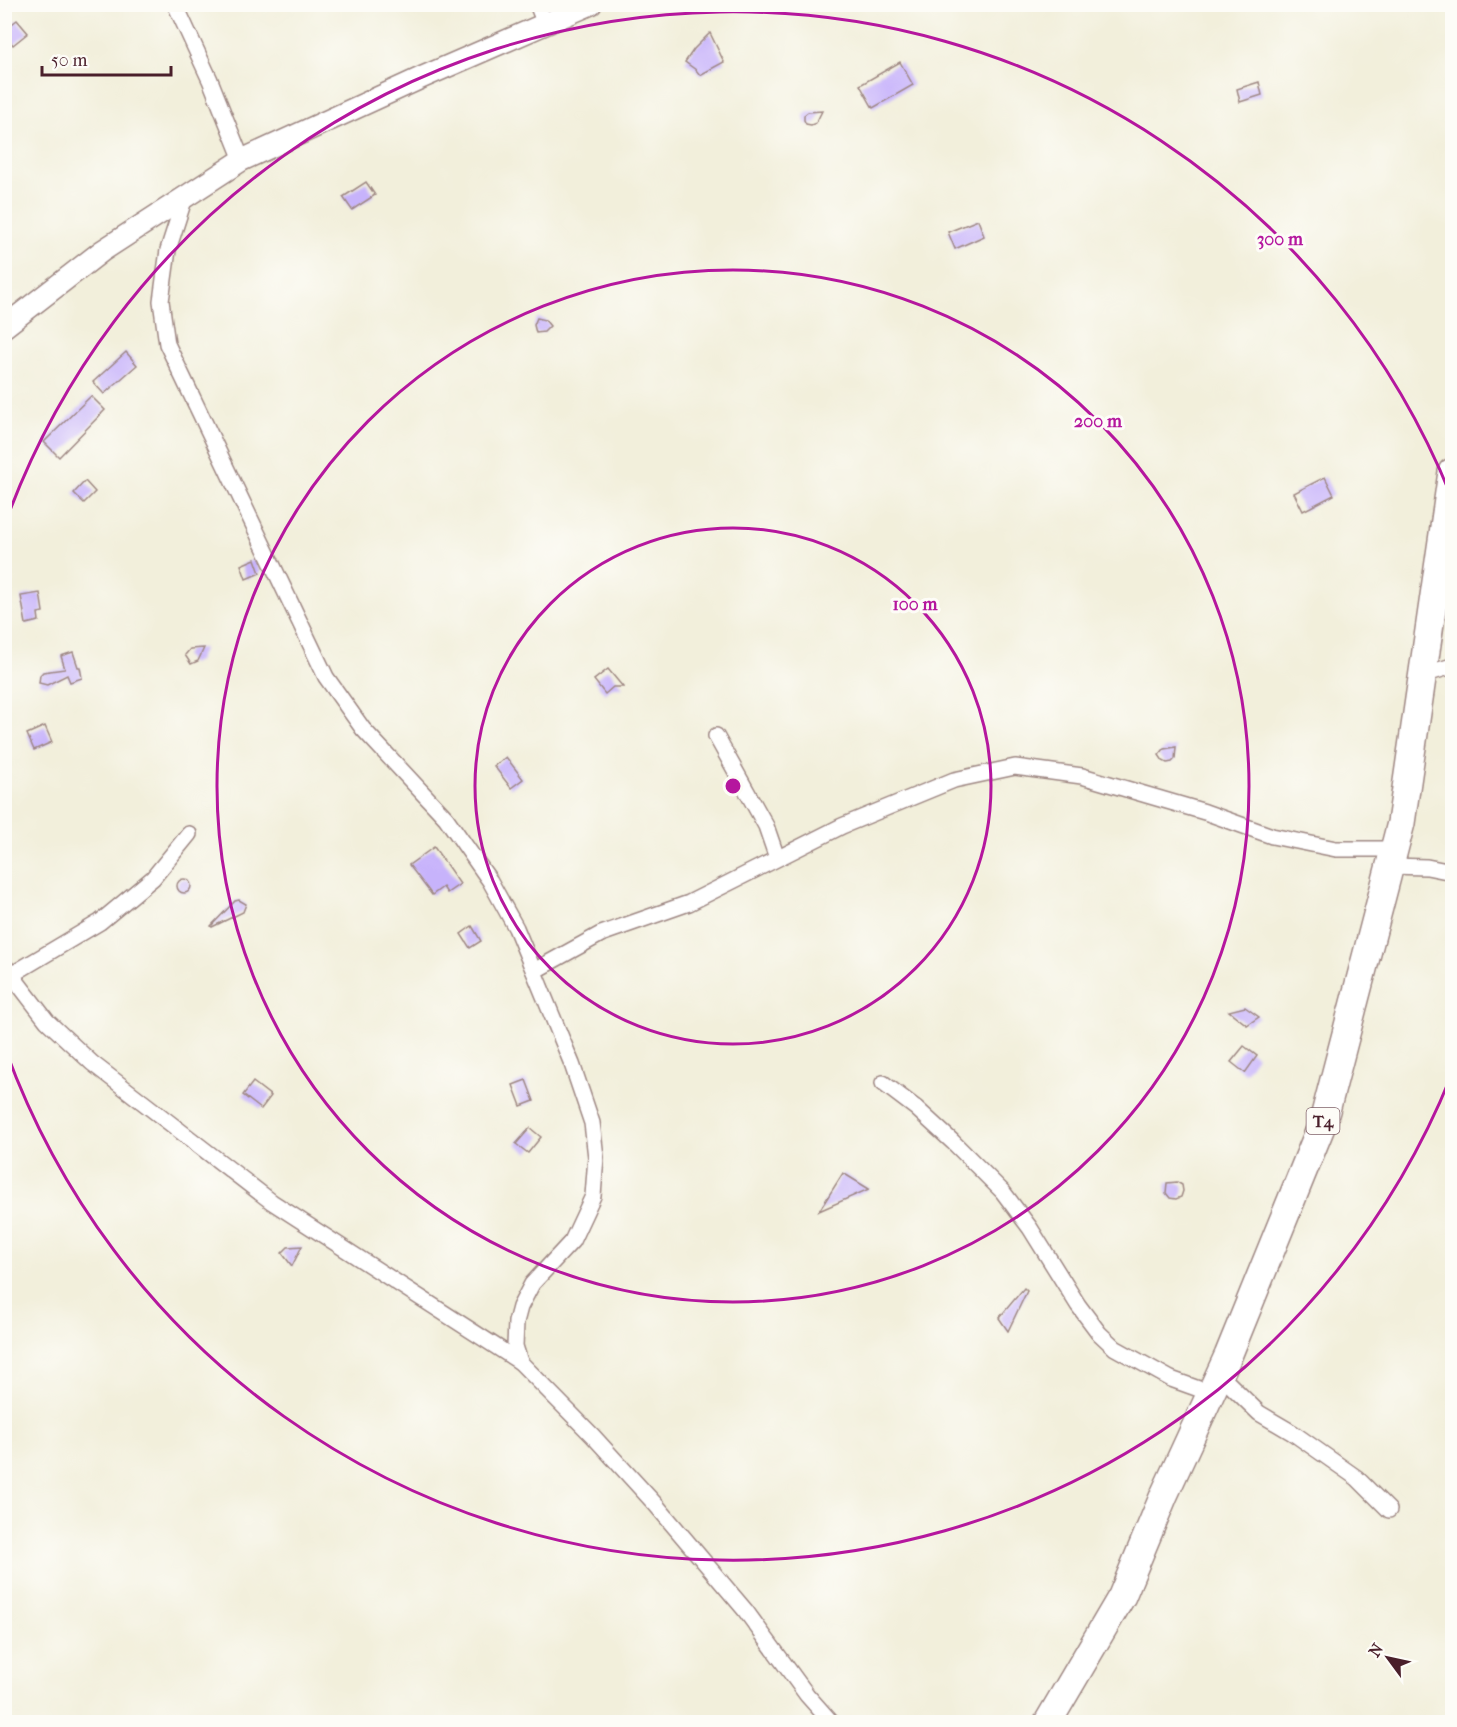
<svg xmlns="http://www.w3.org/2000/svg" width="1457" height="1727" font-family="'IM FELL French Canon',serif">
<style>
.building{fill:#c7b3fb}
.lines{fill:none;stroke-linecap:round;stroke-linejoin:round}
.street-casing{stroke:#9e8783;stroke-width:18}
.secondary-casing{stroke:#9e8783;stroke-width:24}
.highway-casing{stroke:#9e8783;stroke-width:30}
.street{stroke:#fff;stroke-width:15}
.secondary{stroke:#fff;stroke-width:21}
.highway{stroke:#fff;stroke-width:27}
.ring{fill:none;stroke:#b5179e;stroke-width:3}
.labels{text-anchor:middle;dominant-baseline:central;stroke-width:6;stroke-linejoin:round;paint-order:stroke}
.shield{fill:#fdfcf7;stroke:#806168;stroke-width:1.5}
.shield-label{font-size:16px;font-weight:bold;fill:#4a1f2b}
.centre{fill:#b5179e;stroke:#fdfcf7;stroke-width:3}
.ring-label{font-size:18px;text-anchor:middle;font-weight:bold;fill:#b5179e;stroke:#fdfcf7;stroke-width:6;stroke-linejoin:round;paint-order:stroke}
</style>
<rect width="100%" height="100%" fill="#fdfcf7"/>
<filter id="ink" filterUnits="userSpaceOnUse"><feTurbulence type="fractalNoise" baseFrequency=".0167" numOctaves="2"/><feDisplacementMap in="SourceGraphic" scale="12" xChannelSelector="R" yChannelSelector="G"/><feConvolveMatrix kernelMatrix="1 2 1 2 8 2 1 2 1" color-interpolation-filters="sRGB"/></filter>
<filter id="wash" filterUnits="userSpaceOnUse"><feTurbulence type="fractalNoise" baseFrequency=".008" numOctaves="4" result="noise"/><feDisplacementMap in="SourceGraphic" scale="24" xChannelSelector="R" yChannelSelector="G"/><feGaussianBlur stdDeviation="1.35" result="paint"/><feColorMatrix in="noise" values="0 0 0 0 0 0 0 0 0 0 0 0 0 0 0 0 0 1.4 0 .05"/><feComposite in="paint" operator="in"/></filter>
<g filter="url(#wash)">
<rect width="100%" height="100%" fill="#f2efdb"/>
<g id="blocks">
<g class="building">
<polygon points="17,20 28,33 13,45 4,35 4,30"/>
<polygon points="710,33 724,62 700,75 696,70 685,62 694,49"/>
<polygon points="900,62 913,85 873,108 860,85"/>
<polygon points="1259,82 1262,95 1240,102 1237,89"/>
<polygon points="822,111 816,123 811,125 806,124 804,120 804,115 808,112"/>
<polygon points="366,182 375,195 352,210 343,197"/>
<polygon points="978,220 984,236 955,249 948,232"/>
<polygon points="537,318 545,320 550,326 544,332 536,333 534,325"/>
<polygon points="126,352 137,365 104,394 93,382"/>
<polygon points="91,396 105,410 59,457 44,442"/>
<polygon points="1325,477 1334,495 1303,511 1294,493"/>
<polygon points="85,481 95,492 84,503 74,493"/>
<polygon points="255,559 260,573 246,579 241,565"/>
<polygon points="40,593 43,612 38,613 39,621 26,624 21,596"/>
<polygon points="204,648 198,661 191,664 185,655 190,649"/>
<polygon points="73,652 78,667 80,667 82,678 70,682 67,675 47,685 39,683 40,675 43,672 65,669 61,656"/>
<polygon points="608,669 623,687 613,687 605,694 594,680"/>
<polygon points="45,726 52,742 34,750 27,734"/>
<polygon points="1176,747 1175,759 1172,762 1167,763 1163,761 1159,755 1164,749"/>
<polygon points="506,757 523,779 511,788 494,766"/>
<polygon points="434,847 460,884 447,893 443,887 432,895 409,865"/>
<circle cx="184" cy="886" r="7"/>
<polygon points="239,900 246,904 243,912 212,927 211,926 235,901"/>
<polygon points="472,926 481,941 470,948 461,934"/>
<polygon points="1245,1007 1259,1017 1247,1025 1229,1011"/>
<polygon points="1244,1046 1257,1056 1245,1073 1231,1062"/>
<polygon points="526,1080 534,1101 521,1106 513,1085"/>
<polygon points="253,1082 271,1096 261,1109 243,1095"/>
<polygon points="530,1128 541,1137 528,1153 516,1144"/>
<polygon points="843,1173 869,1189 819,1211"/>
<polygon points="1177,1182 1182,1185 1183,1191 1181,1197 1176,1199 1170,1198 1166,1193 1167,1183"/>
<polygon points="302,1246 292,1266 282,1253 288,1247"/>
<polygon points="1024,1288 1027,1291 1008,1331 999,1318"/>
</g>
</g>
</g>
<g filter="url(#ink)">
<use href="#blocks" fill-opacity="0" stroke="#9e8783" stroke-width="1.5"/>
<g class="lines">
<defs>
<g id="street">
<polyline points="175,4 210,80 242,160"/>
<polyline points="537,4 545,24"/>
<polyline points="185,197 168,250 161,301 167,344 326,677 363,729 446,818 490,881 516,928 572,1064 592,1123 596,1157 593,1196 572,1241 532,1284 520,1307 516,1322 515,1346 520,1362"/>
<polyline points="1423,675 1452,666"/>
<polyline points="716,736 766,826 777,858"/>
<polyline points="1390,866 1427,867 1452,872"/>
<polyline points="4,965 47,1021 92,1063 272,1202 520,1362 593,1436 656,1505 745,1610 807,1695 831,1722"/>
<polyline points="534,971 601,934 689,903 842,826 954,780 1015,767 1082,776 1205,812 1272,836 1336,849 1394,849"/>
<polyline points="11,975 100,922 153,878 189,834"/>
<polyline points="883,1083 916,1108 953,1142 1003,1192 1030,1228 1078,1305 1099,1333 1115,1348 1171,1379 1210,1393"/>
<polyline points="1219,1374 1259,1413 1293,1433 1357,1478 1389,1510"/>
</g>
<polyline id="secondary" points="4,327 102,251 242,160 423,77 591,4"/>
<polyline id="highway" points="1048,1722 1122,1596 1164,1495 1228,1356 1323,1122 1401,823 1452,472"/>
</defs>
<use href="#street" class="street-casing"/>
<use href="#secondary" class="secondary-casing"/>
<use href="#highway" class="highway-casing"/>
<use href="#street" class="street"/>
<use href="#secondary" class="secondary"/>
<use href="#highway" class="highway"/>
</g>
</g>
<g class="ring">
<circle cx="733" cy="786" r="258"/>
<circle cx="733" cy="786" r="516"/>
<path d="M1451 1076A774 774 0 0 1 6 1051M6 521A774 774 0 0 1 1451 496"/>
</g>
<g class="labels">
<rect class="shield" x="1306.5" y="1108" width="33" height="26" rx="4.5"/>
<g class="shield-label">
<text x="1323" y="1121">T4</text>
</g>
</g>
<circle cx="733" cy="786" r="9" class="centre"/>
<g class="ring-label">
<text x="1280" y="245">300 m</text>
<text x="1098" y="427">200 m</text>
<text x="915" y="610">100 m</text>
</g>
<rect width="1457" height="1727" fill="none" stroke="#fdfcf7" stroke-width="24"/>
<g transform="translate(1388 1658) rotate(303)" stroke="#fdfcf7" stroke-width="4.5" paint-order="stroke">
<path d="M0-4.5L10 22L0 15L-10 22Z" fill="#4a1f2b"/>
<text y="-9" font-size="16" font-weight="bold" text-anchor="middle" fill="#4a1f2b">N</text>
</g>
<path d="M42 66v9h129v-9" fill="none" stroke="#4a1f2b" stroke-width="3"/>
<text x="51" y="66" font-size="18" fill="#4a1f2b" stroke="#fdfcf7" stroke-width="4.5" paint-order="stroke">50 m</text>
</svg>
